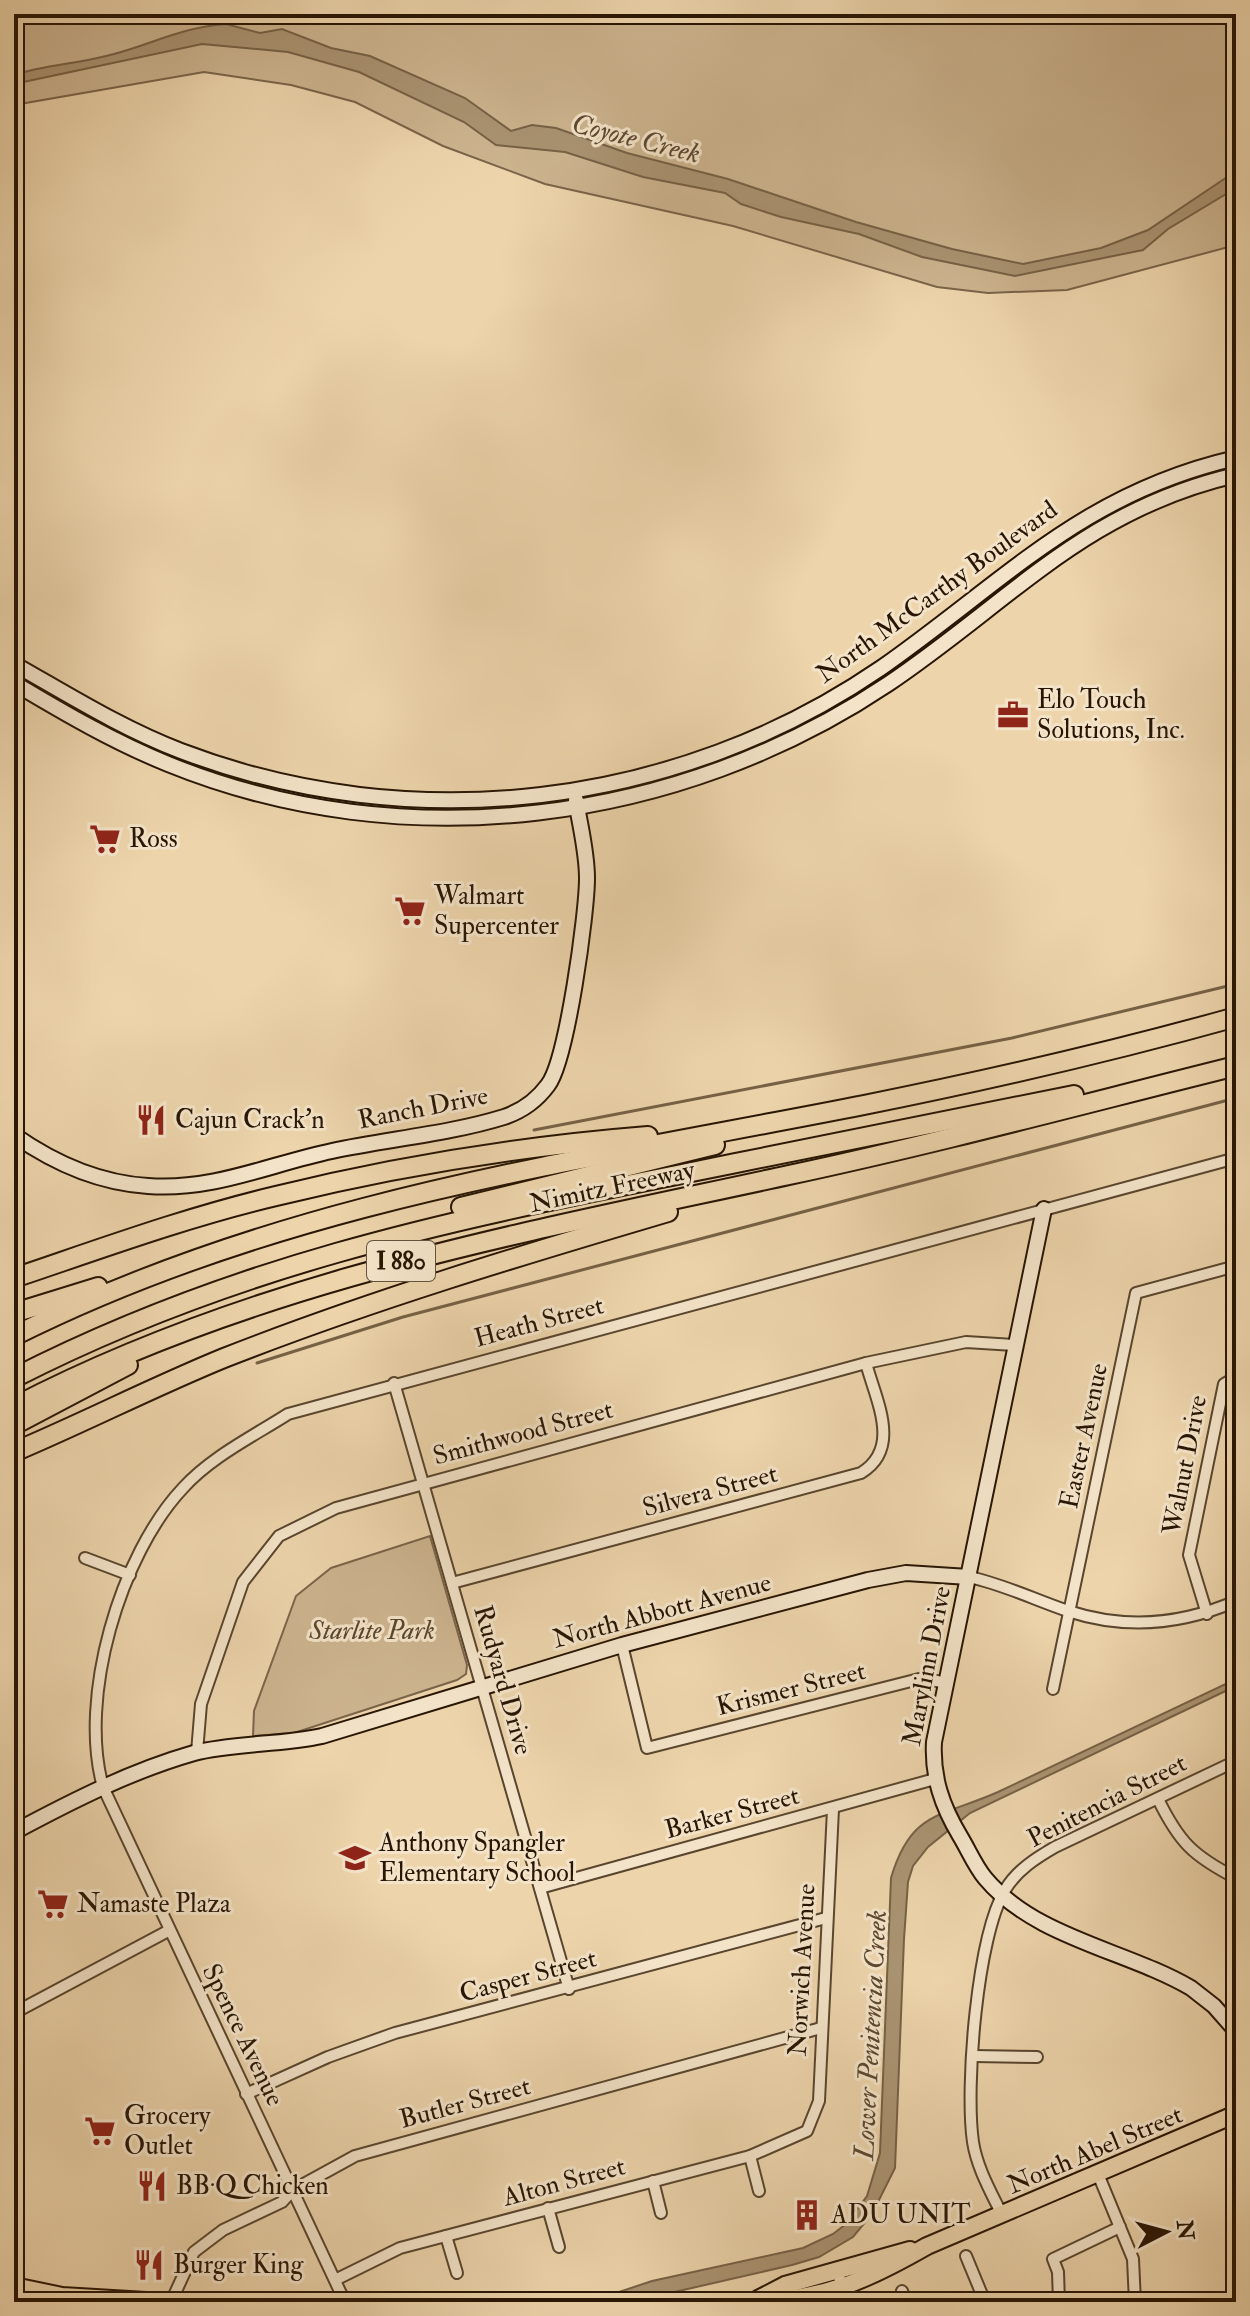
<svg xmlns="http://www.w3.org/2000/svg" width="1250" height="2316" font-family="'IM FELL Double Pica',serif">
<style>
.green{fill:#ccb48f;stroke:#7a644a;stroke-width:2}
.water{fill:#aa9372;stroke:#766146;stroke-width:2}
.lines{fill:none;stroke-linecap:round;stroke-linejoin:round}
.stream{stroke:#766146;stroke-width:3}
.street-casing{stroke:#59452e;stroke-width:14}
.secondary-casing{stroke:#281504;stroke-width:18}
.primary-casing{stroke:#281504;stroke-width:20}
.highway-casing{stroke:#281504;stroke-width:22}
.street{stroke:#f3e3c8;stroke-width:10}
.secondary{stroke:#f3e3c8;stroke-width:14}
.primary{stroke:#edd4ab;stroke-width:16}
.highway{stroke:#edd4ab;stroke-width:18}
.labels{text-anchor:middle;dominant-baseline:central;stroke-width:6;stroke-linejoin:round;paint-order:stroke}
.shield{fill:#f3e3c8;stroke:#65533f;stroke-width:2}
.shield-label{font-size:24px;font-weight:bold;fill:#281504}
.street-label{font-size:26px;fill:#281504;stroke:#f3e3c8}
.poi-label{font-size:26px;fill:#281504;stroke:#f3e3c8;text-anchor:start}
.park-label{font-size:26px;font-style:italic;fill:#59452e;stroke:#f3e3c8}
.water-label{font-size:28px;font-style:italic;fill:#5c4730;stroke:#f3e3c8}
</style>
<rect width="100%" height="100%" fill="#edd4ab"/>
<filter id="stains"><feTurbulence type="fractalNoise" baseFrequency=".0025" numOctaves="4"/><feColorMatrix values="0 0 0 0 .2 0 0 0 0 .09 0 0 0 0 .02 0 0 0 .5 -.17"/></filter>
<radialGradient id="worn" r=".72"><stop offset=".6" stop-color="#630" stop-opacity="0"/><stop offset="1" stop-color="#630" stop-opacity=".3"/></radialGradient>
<g class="green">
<polygon points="14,14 1236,14 1236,245 1067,290 988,293 937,287 733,226 545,184 443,146 355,102 291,85 204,72 14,105"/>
<path d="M 1236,465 L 1236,472 L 1152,499 L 964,621 C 1042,545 1131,493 1236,465 Z"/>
<polygon points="430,1536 467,1665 466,1674 457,1680 294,1733 253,1736 254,1711 296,1596 331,1568"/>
</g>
<g class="water">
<path d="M 226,24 L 260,33 L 282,29 L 331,48 L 370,56 L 465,98 L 511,131 L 532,125 L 556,128 L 627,153 L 728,179 L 856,222 L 952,249 L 1023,264 L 1101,248 L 1148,230 L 1236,171 L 1236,188 L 1168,229 L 1143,250 L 1015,276 L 922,257 L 859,234 L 781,217 L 741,204 L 725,193 L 643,177 L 565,152 L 496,145 L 464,122 L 359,72 L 288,52 L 202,44 L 14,84 L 14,75 C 44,65 75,64 106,56 C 149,46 177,28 226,24 Z"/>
<path d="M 1236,1679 L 1236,1686 L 970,1813 L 928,1847 L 913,1866 L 908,1882 L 904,1939 L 895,2168 L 872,2214 L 853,2237 L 819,2257 L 792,2265 L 631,2302 L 589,2302 L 652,2281 L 803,2248 L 833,2234 L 846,2224 L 867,2196 L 880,2153 L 891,1878 C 911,1810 942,1817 998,1792 Z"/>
</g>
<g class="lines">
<g class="stream">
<polyline points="534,1130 1012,1038 1236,984"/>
<polyline points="257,1363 403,1317 1236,1098"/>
</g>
<defs>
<g id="street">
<polyline points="394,1383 569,1989"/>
<polyline points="85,1558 130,1575"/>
<path d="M 969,1577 C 1003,1584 1035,1600 1068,1611 C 1126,1630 1181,1625 1236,1601"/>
<path d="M 452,1583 L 861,1473 C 902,1448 876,1401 866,1363"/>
<polyline points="1207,1614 1189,1555 1224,1384 1236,1377"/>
<polyline points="622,1645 647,1748 923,1678 946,1683"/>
<polyline points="1053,1689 1136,1293 1236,1266"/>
<polyline points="197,1752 201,1704 243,1582 279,1536 336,1508 866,1363 966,1342 1014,1345"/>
<path d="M 1158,1799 C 1179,1842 1193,1856 1236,1878"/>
<polyline points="540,1888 935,1779"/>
<polyline points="14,2013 168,1931"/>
<polyline points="974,2056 1037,2057"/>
<polyline points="246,2094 328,2057 395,2033 826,1918"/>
<polyline points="750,2156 759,2191"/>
<polyline points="1098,2174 1133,2259 1135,2302"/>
<polyline points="653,2181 661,2213"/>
<polyline points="548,2208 559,2247"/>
<path d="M 1002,2215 C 991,2192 977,2168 973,2142 C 965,2087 977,1937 1005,1890 C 1017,1870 1036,1858 1055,1847 L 1236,1761"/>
<polyline points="446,2236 457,2273"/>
<polyline points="966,2256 985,2302"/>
<polyline points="838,2273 846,2302"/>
<polyline points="335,2280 400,2248 750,2156 807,2131 819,2101 833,1809"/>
<polyline points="902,2291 906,2302"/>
<polyline points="171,2302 194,2252 223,2230 282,2202 293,2190 355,2156 821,2028"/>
<path d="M 345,2302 L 103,1787 C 78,1698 120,1555 183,1488 C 211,1457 252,1437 288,1414 L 1236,1158"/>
<polyline points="1059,2302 1058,2272 1053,2259 1120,2227"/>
</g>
<g id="secondary">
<path d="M 14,664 C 69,695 121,728 181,751 C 412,839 677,808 881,668 C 1004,582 1082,493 1236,458"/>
<path d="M 14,683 C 64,713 114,742 168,764 C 404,860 679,824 888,684 C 1010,602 1084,510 1236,475"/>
<path d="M 14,1135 C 54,1163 99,1183 148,1186 C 213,1191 270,1164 332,1151 C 388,1139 449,1134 504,1117 C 522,1111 537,1100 548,1085 C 567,1060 587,913 587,878 C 587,852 580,826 576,800"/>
<path d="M 1044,1209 L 934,1742 C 932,1777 942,1806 960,1836 C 968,1849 975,1866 985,1878 C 1035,1938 1126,1950 1191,1988 L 1214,2006 L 1236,2031"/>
<path d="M 14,1832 C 72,1801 131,1771 194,1753 C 232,1743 281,1745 322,1736 L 622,1645 L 868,1580 L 906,1573 L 969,1577"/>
</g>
<g id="primary">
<polyline points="758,2299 785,2285 910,2250"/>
<path d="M 752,2302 C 825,2299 864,2282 927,2246 L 1236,2114"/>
</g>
<g id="highway">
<polyline points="461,1207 715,1145"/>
<path d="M 14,1278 C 100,1249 187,1217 276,1196 C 398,1166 523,1146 648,1136"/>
<polyline points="14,1313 98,1287"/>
<path d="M 14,1336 C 286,1200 570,1163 864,1105 C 989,1080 1114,1051 1236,1017"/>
<path d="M 14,1378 C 231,1267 440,1222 677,1175 C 809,1148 941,1122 1074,1095"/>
<path d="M 14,1407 C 258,1280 522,1233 789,1175 C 939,1143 1087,1103 1236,1066"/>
<polyline points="14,1425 128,1365"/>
<path d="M 14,1452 C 85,1422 153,1387 224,1358 C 369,1301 519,1256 668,1212"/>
<polyline points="14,2287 62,2297 146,2302"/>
</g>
</defs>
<use href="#street" class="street-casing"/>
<use href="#secondary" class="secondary-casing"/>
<use href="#primary" class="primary-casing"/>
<use href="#highway" class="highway-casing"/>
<use href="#street" class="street"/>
<use href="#secondary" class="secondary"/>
<use href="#primary" class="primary"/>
<use href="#highway" class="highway"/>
</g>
<defs>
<symbol id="office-bare" viewBox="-9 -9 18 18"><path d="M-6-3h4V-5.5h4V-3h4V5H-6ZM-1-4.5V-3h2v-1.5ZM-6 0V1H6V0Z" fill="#8f2418" stroke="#f3e3c8" stroke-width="2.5" paint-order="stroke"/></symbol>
<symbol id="supermarket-bare" viewBox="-9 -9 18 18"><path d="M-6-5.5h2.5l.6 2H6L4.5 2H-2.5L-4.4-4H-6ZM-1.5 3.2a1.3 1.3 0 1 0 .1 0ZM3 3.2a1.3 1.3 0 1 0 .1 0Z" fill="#8f2418" stroke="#f3e3c8" stroke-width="2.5" paint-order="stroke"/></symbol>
<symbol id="restaurant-bare" viewBox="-9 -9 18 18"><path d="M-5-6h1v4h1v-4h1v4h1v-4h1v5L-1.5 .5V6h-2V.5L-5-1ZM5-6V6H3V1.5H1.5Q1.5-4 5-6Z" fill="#8f2418" stroke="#f3e3c8" stroke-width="2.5" paint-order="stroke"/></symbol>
<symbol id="school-bare" viewBox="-9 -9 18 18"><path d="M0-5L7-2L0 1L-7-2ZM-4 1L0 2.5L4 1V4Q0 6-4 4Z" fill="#8f2418" stroke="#f3e3c8" stroke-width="2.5" paint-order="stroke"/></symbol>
<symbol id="building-bare" viewBox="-9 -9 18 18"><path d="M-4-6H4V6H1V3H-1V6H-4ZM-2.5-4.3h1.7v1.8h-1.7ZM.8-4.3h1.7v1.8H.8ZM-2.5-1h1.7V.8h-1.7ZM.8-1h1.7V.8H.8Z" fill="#8f2418" stroke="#f3e3c8" stroke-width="2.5" paint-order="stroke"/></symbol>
</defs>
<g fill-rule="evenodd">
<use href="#office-bare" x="991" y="693" width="44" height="44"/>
<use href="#supermarket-bare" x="83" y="817" width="44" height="44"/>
<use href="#supermarket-bare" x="388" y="889" width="44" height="44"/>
<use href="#restaurant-bare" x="129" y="1098" width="44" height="44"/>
<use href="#school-bare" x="333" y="1836" width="44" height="44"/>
<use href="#supermarket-bare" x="31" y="1882" width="44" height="44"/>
<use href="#supermarket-bare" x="78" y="2109" width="44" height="44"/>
<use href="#restaurant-bare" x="130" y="2164" width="44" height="44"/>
<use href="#building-bare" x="785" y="2193" width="44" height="44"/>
<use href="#restaurant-bare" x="127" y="2243" width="44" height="44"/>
</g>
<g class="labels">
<rect class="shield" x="367" y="1241" width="68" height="40" rx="6"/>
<g class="shield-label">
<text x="401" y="1261">I 880</text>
</g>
<g class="street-label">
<text transform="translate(937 592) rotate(-36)">North McCarthy Boulevard</text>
<text transform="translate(423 1108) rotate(-11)">Ranch Drive</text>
<text transform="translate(612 1187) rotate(-12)">Nimitz Freeway</text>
<text transform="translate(539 1322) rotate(-15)">Heath Street</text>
<text transform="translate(523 1433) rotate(-15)">Smithwood Street</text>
<text transform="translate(1084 1436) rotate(-78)">Easter Avenue</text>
<text transform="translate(1185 1465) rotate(-79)">Walnut Drive</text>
<text transform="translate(710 1491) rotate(-15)">Silvera Street</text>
<text transform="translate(662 1611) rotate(-15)">North Abbott Avenue</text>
<text transform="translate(927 1666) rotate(-79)">Marylinn Drive</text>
<text transform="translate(503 1680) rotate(74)">Rudyard Drive</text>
<text transform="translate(791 1689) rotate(-14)">Krismer Street</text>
<text transform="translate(1107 1801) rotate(-27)">Penitencia Street</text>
<text transform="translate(732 1813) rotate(-15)">Barker Street</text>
<text transform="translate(802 1970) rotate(-87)">Norwich Avenue</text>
<text transform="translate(528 1976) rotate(-15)">Casper Street</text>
<text transform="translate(243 2035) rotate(64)">Spence Avenue</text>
<text transform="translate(465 2103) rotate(-15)">Butler Street</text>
<text transform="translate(1095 2150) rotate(-23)">North Abel Street</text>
<text transform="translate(564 2182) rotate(-15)">Alton Street</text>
</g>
<g class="poi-label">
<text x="1037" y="700">Elo Touch<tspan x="1037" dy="30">Solutions, Inc.</tspan></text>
<text x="129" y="839">Ross</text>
<text x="434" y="896">Walmart<tspan x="434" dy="30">Supercenter</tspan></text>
<text x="175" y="1120">Cajun Crack'n</text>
<text x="379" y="1843">Anthony Spangler<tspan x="379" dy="30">Elementary School</tspan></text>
<text x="77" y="1904">Namaste Plaza</text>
<text x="124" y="2116">Grocery<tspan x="124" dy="30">Outlet</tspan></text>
<text x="176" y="2186">BB∙Q Chicken</text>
<text x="831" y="2215">ADU UNIT</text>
<text x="173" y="2265">Burger King</text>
</g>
<g class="park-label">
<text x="372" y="1631">Starlite Park</text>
</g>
<g class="water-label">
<text transform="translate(636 139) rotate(14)">Coyote Creek</text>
<text transform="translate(871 2035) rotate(-87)">Lower Penitencia Creek</text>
</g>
</g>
<rect width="1250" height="2316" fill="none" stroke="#edd4ab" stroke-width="48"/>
<rect x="16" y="16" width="1218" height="2284" fill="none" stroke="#281504" stroke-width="4"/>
<rect x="24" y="24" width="1202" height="2268" fill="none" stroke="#281504" stroke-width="2"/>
<g transform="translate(1166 2232) rotate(84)" stroke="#f3e3c8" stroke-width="6" paint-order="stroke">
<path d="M0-6L14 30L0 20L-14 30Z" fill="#281504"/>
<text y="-12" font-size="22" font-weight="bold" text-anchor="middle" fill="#281504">N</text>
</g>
<rect width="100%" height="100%" filter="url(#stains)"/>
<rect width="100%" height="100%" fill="url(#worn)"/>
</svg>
